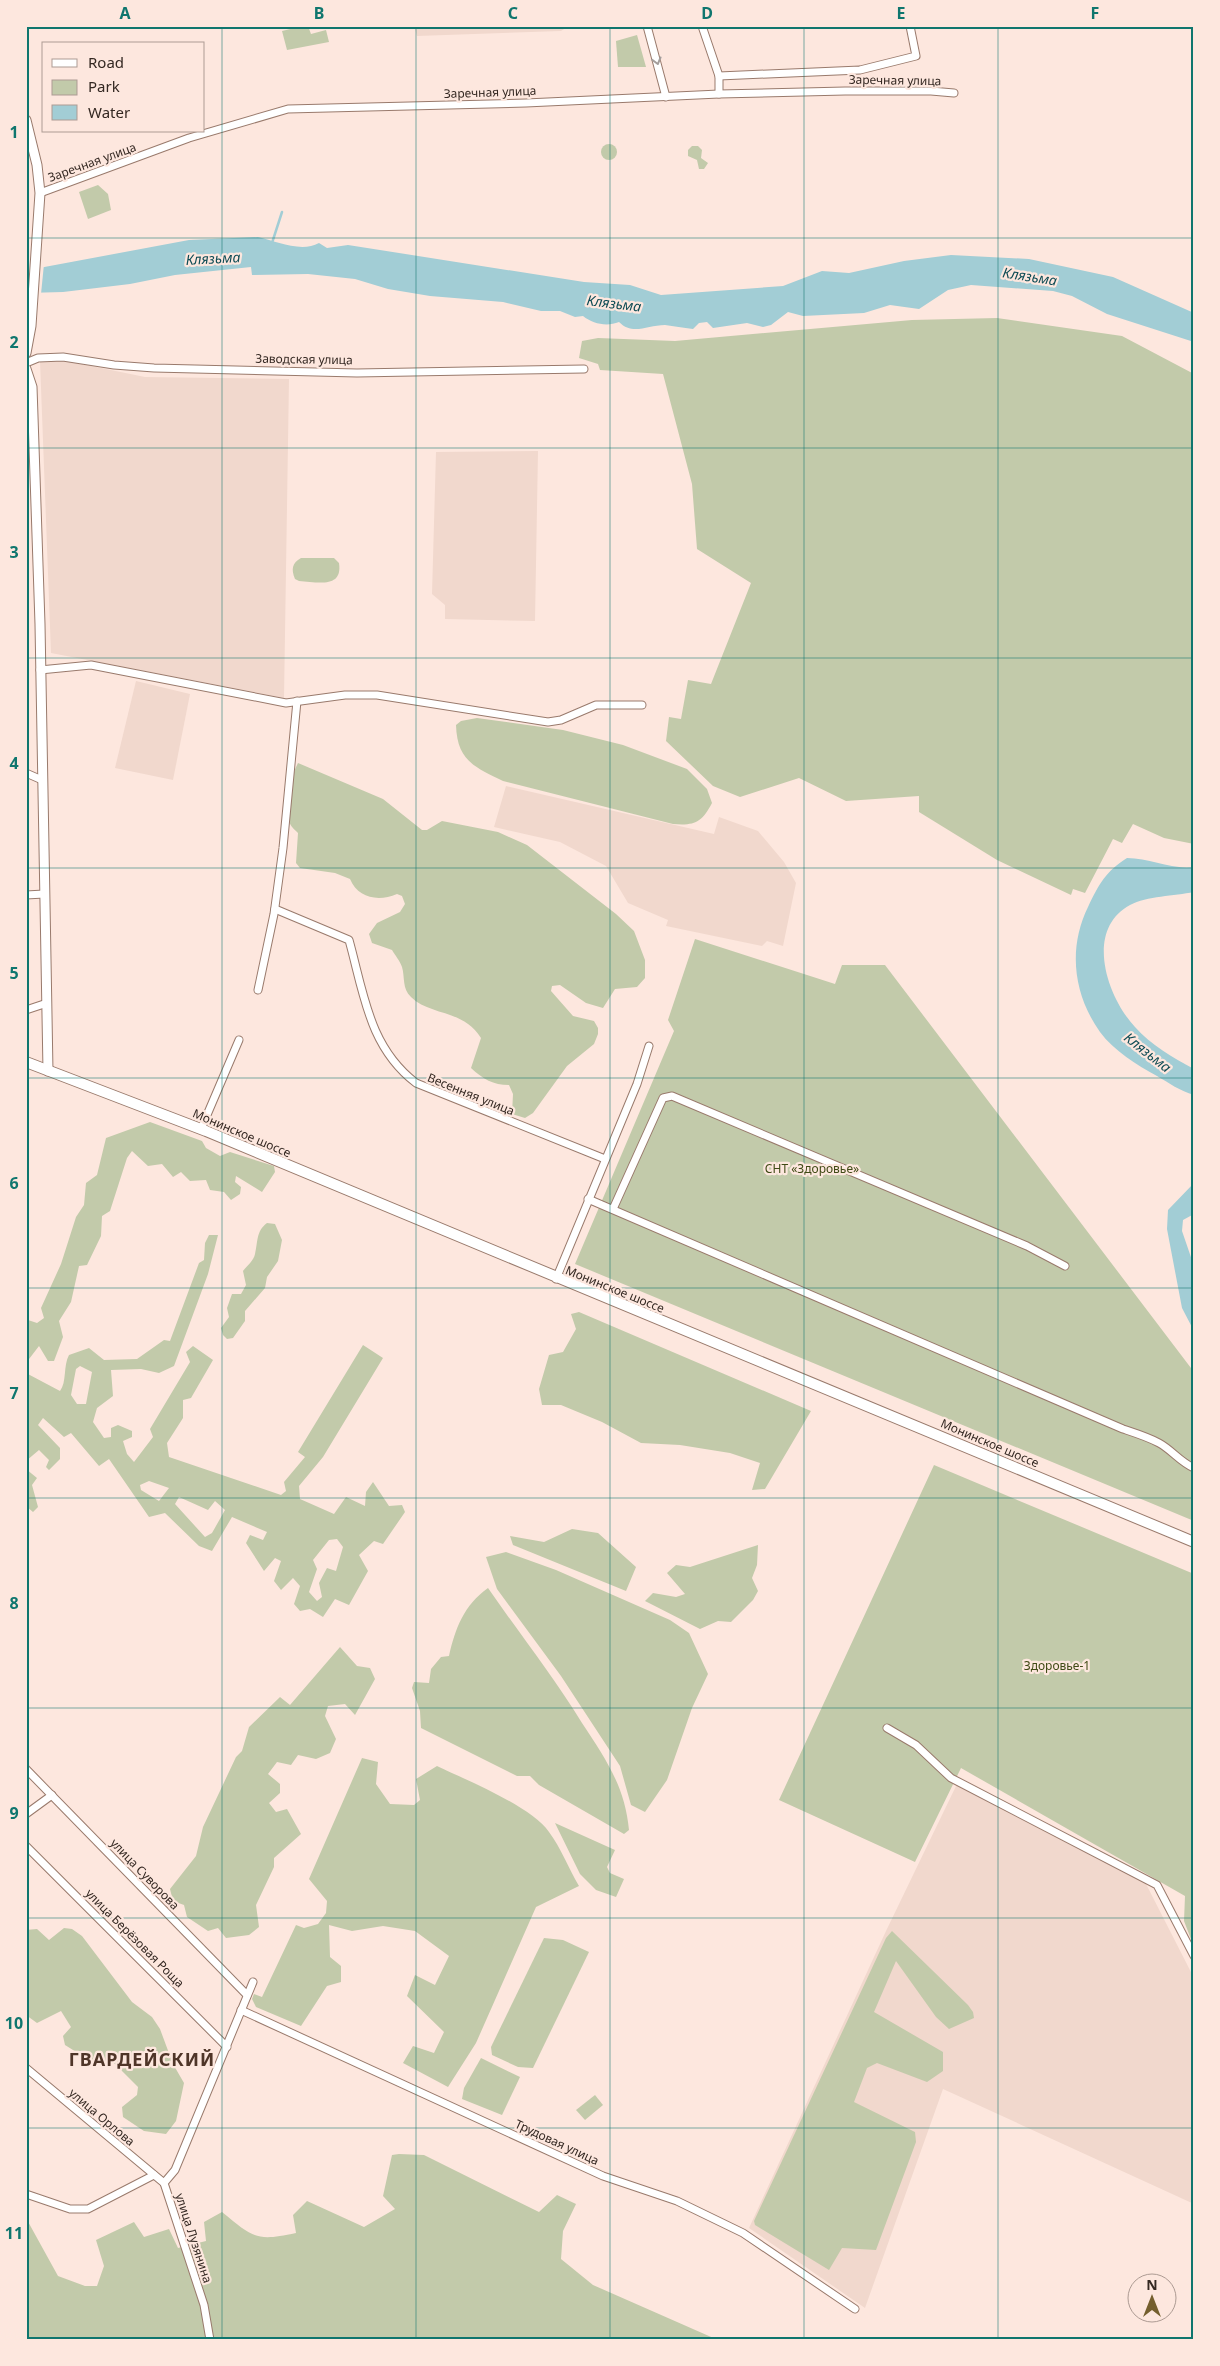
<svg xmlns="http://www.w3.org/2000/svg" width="1220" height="2366" font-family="'Noto Sans',sans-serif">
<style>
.built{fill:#f1d8cd}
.green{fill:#c2caaa;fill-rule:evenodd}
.water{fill:#a2cdd5}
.pier{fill:#fde7de}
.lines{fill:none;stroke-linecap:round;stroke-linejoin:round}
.stream{stroke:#a2cdd5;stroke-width:2.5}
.minor-casing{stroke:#997a6c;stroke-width:9}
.tertiary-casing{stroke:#997a6c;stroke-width:11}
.secondary-casing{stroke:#997a6c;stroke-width:12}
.minor{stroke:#fff;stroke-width:7}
.tertiary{stroke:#fff;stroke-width:9}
.secondary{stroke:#fff;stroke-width:10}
.oneway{stroke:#a49e9c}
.grid{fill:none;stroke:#0f766e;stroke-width:1;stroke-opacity:0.55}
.labels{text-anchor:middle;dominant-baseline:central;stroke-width:4.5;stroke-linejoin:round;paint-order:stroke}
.street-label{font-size:12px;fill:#342822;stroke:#fde7de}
.park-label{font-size:12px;fill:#404a15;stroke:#fde7de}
.water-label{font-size:14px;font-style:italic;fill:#0d4b54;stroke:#fde7de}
.district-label{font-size:18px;font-weight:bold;letter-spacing:1px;fill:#4f3528;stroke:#fde7de}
.neatline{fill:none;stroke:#0f766e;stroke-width:2}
.grid-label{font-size:16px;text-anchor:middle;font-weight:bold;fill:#0f766e}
</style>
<rect width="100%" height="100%" fill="#fde7de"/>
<g class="built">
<polygon points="414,26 569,26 561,31 417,36"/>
<polygon points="62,360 145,377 289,379 284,698 51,653 40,361"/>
<polygon points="538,451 535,621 445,619 445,605 432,594 436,452"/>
<polygon points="136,681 190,694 173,780 115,768"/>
<polygon points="506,786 714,834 719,817 758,831 784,862 796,883 783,946 767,941 762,946 666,926 668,920 628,903 606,866 560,842 494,827"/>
<polygon points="957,1784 1144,1880 1194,1978 1194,2204 943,2089 865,2308 749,2228 886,1931"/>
</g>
<g class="green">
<polygon points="303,26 308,26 311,34 326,30 329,42 287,50 282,31"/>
<polygon points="637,35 646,67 618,67 616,41"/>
<circle cx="609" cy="152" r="8"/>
<polygon points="692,146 698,146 702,150 701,158 708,163 704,169 699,169 697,160 688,156 688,150"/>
<polygon points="98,185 108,194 111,210 88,219 79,192"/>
<polygon points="997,318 1122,336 1194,374 1194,844 1164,838 1133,824 1122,843 1113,839 1085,893 1073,889 1071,895 997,860 919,812 919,796 846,801 799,778 740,797 713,786 666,741 669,717 681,719 688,680 711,684 751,583 697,549 692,484 663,374 600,370 598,364 579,358 582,341 598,338 675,341 912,320"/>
<path d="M 301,558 L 334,558 L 339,563 C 343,589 317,582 299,581 L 295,579 C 291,569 292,563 301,558 Z"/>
<path d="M 477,718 L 563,730 L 623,745 L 687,769 L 707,789 L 712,803 C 702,822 695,826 673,824 L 503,781 C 474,767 457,760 456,725 L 461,721 Z"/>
<path d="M 298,763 L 383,799 L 422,830 L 427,830 L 442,821 L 498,832 L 527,845 L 616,914 L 634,931 L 645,960 L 645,978 L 637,987 L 615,989 L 603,1008 L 586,1003 L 560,985 L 552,986 L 551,991 L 573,1016 L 594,1021 L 598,1028 L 598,1034 L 594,1044 L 567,1066 L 533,1113 L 525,1118 L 512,1114 L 513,1094 L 509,1085 C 493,1085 483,1079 471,1068 L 481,1038 C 463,1009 430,1016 411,997 C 402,989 405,977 402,967 C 400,961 395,955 392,950 L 372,943 L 369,934 L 377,923 L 400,912 L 405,904 L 402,896 L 397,894 C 378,902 358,898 350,879 L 335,873 L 300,868 L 296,863 L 298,833 C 295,830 290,826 289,821 C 284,804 290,778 298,763 Z"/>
<polygon points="695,939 835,984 842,965 885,965 1194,1372 1194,1521 575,1264 674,1031 668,1020"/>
<polygon points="150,1122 202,1141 206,1148 220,1156 230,1152 274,1166 275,1172 262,1192 236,1176 235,1182 241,1187 240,1194 231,1200 224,1192 210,1190 206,1180 190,1181 181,1172 173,1177 162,1164 148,1166 132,1151 127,1158 110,1211 102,1216 101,1236 87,1265 79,1266 71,1302 59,1321 63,1337 54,1361 48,1361 39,1346 26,1363 26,1315 28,1320 37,1323 44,1318 41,1308 61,1264 76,1217 84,1205 86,1183 97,1175 106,1138"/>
<path d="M 267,1223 L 275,1224 L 282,1240 L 278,1261 L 267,1277 L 265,1288 L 245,1311 L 245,1321 L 233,1338 L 227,1339 L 223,1335 L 221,1328 L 229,1317 L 227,1308 L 232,1294 L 241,1294 L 246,1285 L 243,1271 C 247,1266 254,1260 255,1254 C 258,1242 256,1231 267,1223 Z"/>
<path d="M 209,1235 L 218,1235 L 208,1274 L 174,1366 L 159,1373 L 141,1369 L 111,1370 L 113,1396 L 97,1408 L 93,1422 L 104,1438 L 111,1437 L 111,1428 L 118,1425 L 132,1431 L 132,1437 L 123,1441 L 127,1454 L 134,1462 L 153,1437 L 150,1429 L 190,1362 L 186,1352 L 193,1346 L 213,1360 L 191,1398 L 183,1400 L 183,1418 L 167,1443 L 169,1457 L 281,1495 L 286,1491 L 284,1482 L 305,1457 L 298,1452 L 363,1345 L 383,1358 L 323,1457 L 299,1486 L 300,1499 L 334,1514 L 346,1497 L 365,1506 L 366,1492 L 373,1482 L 389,1506 L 402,1505 L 405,1512 L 383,1544 L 374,1541 L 359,1555 L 368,1571 L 349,1605 L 335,1599 L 323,1617 L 310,1609 L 300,1611 L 294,1604 L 300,1586 L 293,1578 L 281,1590 L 274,1581 L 281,1561 L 275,1558 L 264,1571 L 246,1543 L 250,1535 L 263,1540 L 267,1532 L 232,1517 L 212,1551 L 199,1546 L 165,1513 L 149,1517 L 109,1459 L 99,1466 L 71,1433 L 64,1437 L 43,1418 L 38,1425 L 60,1448 L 60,1459 L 49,1470 L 46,1467 L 49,1460 L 39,1450 L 26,1461 L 26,1373 L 60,1391 C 67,1382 63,1366 69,1355 L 89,1348 L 104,1360 L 137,1359 L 164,1340 L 170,1341 L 199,1263 L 204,1260 L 205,1243 ZM 80,1366 L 92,1372 L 86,1404 L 77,1404 L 71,1395 L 76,1369 ZM 149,1481 L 169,1488 L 159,1501 L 141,1490 L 140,1485 ZM 179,1497 L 208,1510 L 215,1501 L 225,1510 L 212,1533 L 205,1537 L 175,1504 ZM 337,1539 L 343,1547 L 336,1571 L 327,1568 L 319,1583 L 322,1597 L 317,1601 L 309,1592 L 317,1569 L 313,1560 L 329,1540 Z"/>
<polygon points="579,1312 811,1411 765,1489 752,1490 760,1463 730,1453 680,1445 641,1443 602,1422 561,1405 542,1405 539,1389 549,1355 563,1352 576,1329 571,1314"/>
<polygon points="934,1465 1194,1574 1194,1947 1184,1921 1185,1896 961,1768 915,1862 779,1800"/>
<polygon points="26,1469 37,1478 32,1485 38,1507 33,1512 26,1506"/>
<polygon points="572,1529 598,1533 636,1567 626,1591 513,1545 510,1536 544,1542"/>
<polygon points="758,1545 757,1565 752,1578 758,1591 753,1600 731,1622 718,1621 700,1629 645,1601 653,1593 676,1597 685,1594 667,1573 676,1565 690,1567"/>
<polygon points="506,1552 556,1570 670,1620 689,1633 708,1674 692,1708 667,1780 645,1812 631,1805 620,1766 561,1676 497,1589 486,1557"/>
<path d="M 488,1588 C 519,1633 553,1676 582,1723 C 605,1758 625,1786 629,1830 L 624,1834 L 539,1785 L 530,1776 L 517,1776 L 421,1728 L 420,1711 L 412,1688 L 414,1682 L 429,1683 L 431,1669 L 441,1657 L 449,1656 C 455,1629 464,1605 488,1588 Z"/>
<polygon points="340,1647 357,1666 370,1668 375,1679 355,1715 345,1704 328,1706 325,1716 336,1739 330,1753 316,1759 298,1755 291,1765 277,1762 268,1774 280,1784 280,1793 269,1803 276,1812 287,1809 301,1834 274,1858 274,1867 256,1905 259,1927 249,1935 226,1938 218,1928 208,1931 187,1917 184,1905 173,1901 170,1889 196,1856 203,1827 236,1757 242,1751 249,1727 280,1697 290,1705"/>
<path d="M 362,1758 L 378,1762 L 376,1784 L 390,1804 L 414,1805 L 420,1800 L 416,1779 L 437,1766 C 466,1780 531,1806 549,1832 C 561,1848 569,1869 579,1886 L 536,1907 L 476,2043 L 448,2087 L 403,2063 L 413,2046 L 434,2053 L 444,2032 L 407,1996 L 415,1975 L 435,1985 L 449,1956 L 415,1931 L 383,1926 L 352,1931 L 329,1925 L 330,1957 L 341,1966 L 341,1982 L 327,1986 L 301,2026 L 256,2007 L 252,1999 L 254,1994 L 262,1997 L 296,1925 L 304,1928 L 318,1924 L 326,1913 L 327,1901 L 309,1879 Z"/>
<polygon points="555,1823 615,1850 607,1867 610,1873 624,1879 616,1897 596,1890 580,1874"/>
<polygon points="64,1928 72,1929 82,1936 132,2002 152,2017 160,2029 173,2064 184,2083 176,2121 166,2134 144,2131 123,2117 122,2107 137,2095 138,2087 112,2061 105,2064 89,2060 65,2045 63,2036 71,2027 61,2011 37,2023 26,2015 26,1930 37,1929 49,1940"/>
<polygon points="892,1931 968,2005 973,2012 974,2018 949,2029 936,2017 896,1961 874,2012 943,2052 943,2071 927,2082 877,2063 867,2068 854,2102 915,2132 916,2142 876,2250 842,2248 829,2270 755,2225 754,2221 886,1938"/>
<polygon points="544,1938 563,1940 589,1952 533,2068 518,2067 492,2055 491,2047"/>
<polygon points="481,2058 520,2077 502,2115 462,2099 464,2088"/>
<polygon points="595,2095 603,2105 585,2120 576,2110"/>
<path d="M 399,2154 L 424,2155 L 539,2212 L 557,2195 L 576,2204 L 563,2231 L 561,2259 L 593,2285 L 718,2340 L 26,2340 L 26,2218 L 58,2276 L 85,2286 L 97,2286 L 104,2266 L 96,2240 L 134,2222 L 144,2237 L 169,2229 L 178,2248 L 206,2241 L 204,2222 L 222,2212 C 253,2237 255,2242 296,2233 L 293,2215 L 307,2201 L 364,2227 L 395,2209 L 383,2196 L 392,2155 Z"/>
</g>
<g class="water">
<path d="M 258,237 C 276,241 301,253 319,243 L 327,248 L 348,245 L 584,282 L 630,285 L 661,295 L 783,286 L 822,271 L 849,273 L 904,261 L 951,255 L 1029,259 L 1113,277 L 1194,313 L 1194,342 L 1107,314 L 1072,296 L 1053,291 L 971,285 L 948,290 L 919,309 L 890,305 L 864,313 L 803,316 L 788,312 L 771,325 L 763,327 L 747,323 L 713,328 L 707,322 L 699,323 L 693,329 C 683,328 674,326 665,325 C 647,325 633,336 619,322 C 607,327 593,324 583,316 L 575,317 L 560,311 L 541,311 L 503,302 L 430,296 L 388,289 L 355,279 L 308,274 L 252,275 L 251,267 L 175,275 L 130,284 L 63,292 L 26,293 L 26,266 L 39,268 L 189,240 Z"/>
<path d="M 1127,858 C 1150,858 1172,870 1194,867 L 1194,892 C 1174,896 1147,896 1130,905 C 1084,930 1107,997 1135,1027 C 1151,1045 1172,1057 1194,1069 L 1194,1095 C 1180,1091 1169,1083 1157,1076 C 1137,1065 1114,1051 1100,1032 C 1073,994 1068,948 1088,907 C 1099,884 1106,871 1127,858 Z"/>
<polygon points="1194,1183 1194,1214 1183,1220 1182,1231 1194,1266 1194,1331 1182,1308 1167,1229 1168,1210"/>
</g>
<polygon class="pier" points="28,264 44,264 41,294 26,295"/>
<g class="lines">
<polyline class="stream" points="272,243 282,212"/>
<defs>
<g id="minor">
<polyline points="647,26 666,97"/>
<polyline points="702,26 719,76 719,94"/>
<polyline points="719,76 860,70 916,56 910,26"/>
<polyline points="40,193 189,138 288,109 526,103 719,94 845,91 931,91 954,93"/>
<polyline points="26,363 38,358 63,357 114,365 154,368 357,373 584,369"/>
<polyline points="40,670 91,665 286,703 345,695 377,695 548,722 561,720 596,705 642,705"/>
<polyline points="26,773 42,780"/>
<polyline points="26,895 44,894"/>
<path d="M 275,909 L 349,940 C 364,994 369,1047 416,1083 L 605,1159"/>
<polyline points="258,990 274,914 283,848 297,701"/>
<polyline points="26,1010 47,1003"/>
<polyline points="201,1129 239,1040"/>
<path d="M 588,1199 L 1123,1429 C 1135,1433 1148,1437 1159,1443 C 1172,1450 1180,1462 1194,1468"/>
<polyline points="613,1209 663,1098 672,1096 1027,1246 1065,1266"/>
<polyline points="556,1279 637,1084 649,1046"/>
<polyline points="887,1728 916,1745 951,1778 1157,1885 1194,1956"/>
<polyline points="26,1769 247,1995"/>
<polyline points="26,1814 52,1795"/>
<polyline points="26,1846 227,2047"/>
<polyline points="241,2010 603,2176 677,2201 743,2233 855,2309"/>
<polyline points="26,2068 164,2183"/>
<polyline points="26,2194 70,2209 88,2209 154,2175"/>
<polyline points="210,2340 204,2305 164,2183 175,2170 253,1982"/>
</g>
<g id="tertiary">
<polyline points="26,120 37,165 40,193 31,326 26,353"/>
<polyline points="26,369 32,387 40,624 48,1071"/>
</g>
<polyline id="secondary" points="26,1062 206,1131 1194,1542"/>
</defs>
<use href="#minor" class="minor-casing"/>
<use href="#tertiary" class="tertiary-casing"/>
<use href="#secondary" class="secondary-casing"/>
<use href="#minor" class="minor"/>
<use href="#tertiary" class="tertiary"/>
<use href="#secondary" class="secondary"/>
</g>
<defs><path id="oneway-chevron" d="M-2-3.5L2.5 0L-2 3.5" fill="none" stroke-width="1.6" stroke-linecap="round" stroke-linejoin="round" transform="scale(1.25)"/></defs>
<use class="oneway" href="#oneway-chevron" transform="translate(657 61) rotate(75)"/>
<path class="grid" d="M 222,26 L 222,2340M 416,26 L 416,2340M 610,26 L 610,2340M 804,26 L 804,2340M 998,26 L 998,2340M 26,238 L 1194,238M 26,448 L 1194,448M 26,658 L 1194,658M 26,868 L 1194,868M 26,1078 L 1194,1078M 26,1288 L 1194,1288M 26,1498 L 1194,1498M 26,1708 L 1194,1708M 26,1918 L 1194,1918M 26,2128 L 1194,2128"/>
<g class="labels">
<g class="street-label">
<text transform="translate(895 80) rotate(1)">Заречная улица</text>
<text transform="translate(490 92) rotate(-2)">Заречная улица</text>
<text transform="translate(92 162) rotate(-20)">Заречная улица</text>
<text transform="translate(304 359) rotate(1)">Заводская улица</text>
<text transform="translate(471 1094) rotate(22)">Весенняя улица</text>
<text transform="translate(242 1133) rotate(23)">Монинское шоссе</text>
<text transform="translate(615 1289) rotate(22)">Монинское шоссе</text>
<text transform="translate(990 1443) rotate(23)">Монинское шоссе</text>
<text transform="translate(145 1874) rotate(46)">улица Суворова</text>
<text transform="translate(135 1938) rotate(45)">улица Берёзовая Роща</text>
<text transform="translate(102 2117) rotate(40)">улица Орлова</text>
<text transform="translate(557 2142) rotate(25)">Трудовая улица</text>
<text transform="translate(194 2238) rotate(72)">улица Лузянина</text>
</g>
<g class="park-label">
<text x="812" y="1168">СНТ «Здоровье»</text>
<text x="1057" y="1665">Здоровье-1</text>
</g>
<g class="water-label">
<text transform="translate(213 258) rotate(-3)">Клязьма</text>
<text transform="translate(1030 276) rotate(9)">Клязьма</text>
<text transform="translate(614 303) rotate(7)">Клязьма</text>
<text transform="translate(1148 1052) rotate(38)">Клязьма</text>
</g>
<g class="district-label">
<text x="142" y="2059">ГВАРДЕЙСКИЙ</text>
</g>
</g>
<rect width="1220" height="2366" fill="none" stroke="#fde7de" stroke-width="55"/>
<rect x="42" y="42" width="162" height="90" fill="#fde7de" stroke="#ad9b93"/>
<rect x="52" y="59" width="25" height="8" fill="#ffffff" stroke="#ad9b93"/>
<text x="88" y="68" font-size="15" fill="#342822">Road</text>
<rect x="52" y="80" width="25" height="15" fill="#c2caaa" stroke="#ad9b93"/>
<text x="88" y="92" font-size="15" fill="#342822">Park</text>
<rect x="52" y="105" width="25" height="15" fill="#a2cdd5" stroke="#ad9b93"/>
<text x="88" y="118" font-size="15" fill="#342822">Water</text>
<g transform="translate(1152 2298)"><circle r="24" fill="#fde7de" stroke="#ad9b93"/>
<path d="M0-4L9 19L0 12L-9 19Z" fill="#745f2e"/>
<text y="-8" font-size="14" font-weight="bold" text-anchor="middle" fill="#342822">N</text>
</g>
<rect x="28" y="28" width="1164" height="2310" class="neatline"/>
<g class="grid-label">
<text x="125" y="19">A</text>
<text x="319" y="19">B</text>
<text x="513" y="19">C</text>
<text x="707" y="19">D</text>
<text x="901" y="19">E</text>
<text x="1095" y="19">F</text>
<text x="14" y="138">1</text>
<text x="14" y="348">2</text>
<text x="14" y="558">3</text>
<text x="14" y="769">4</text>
<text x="14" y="979">5</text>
<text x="14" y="1189">6</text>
<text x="14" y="1399">7</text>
<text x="14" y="1609">8</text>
<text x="14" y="1819">9</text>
<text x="14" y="2029">10</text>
<text x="14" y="2239">11</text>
</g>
</svg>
